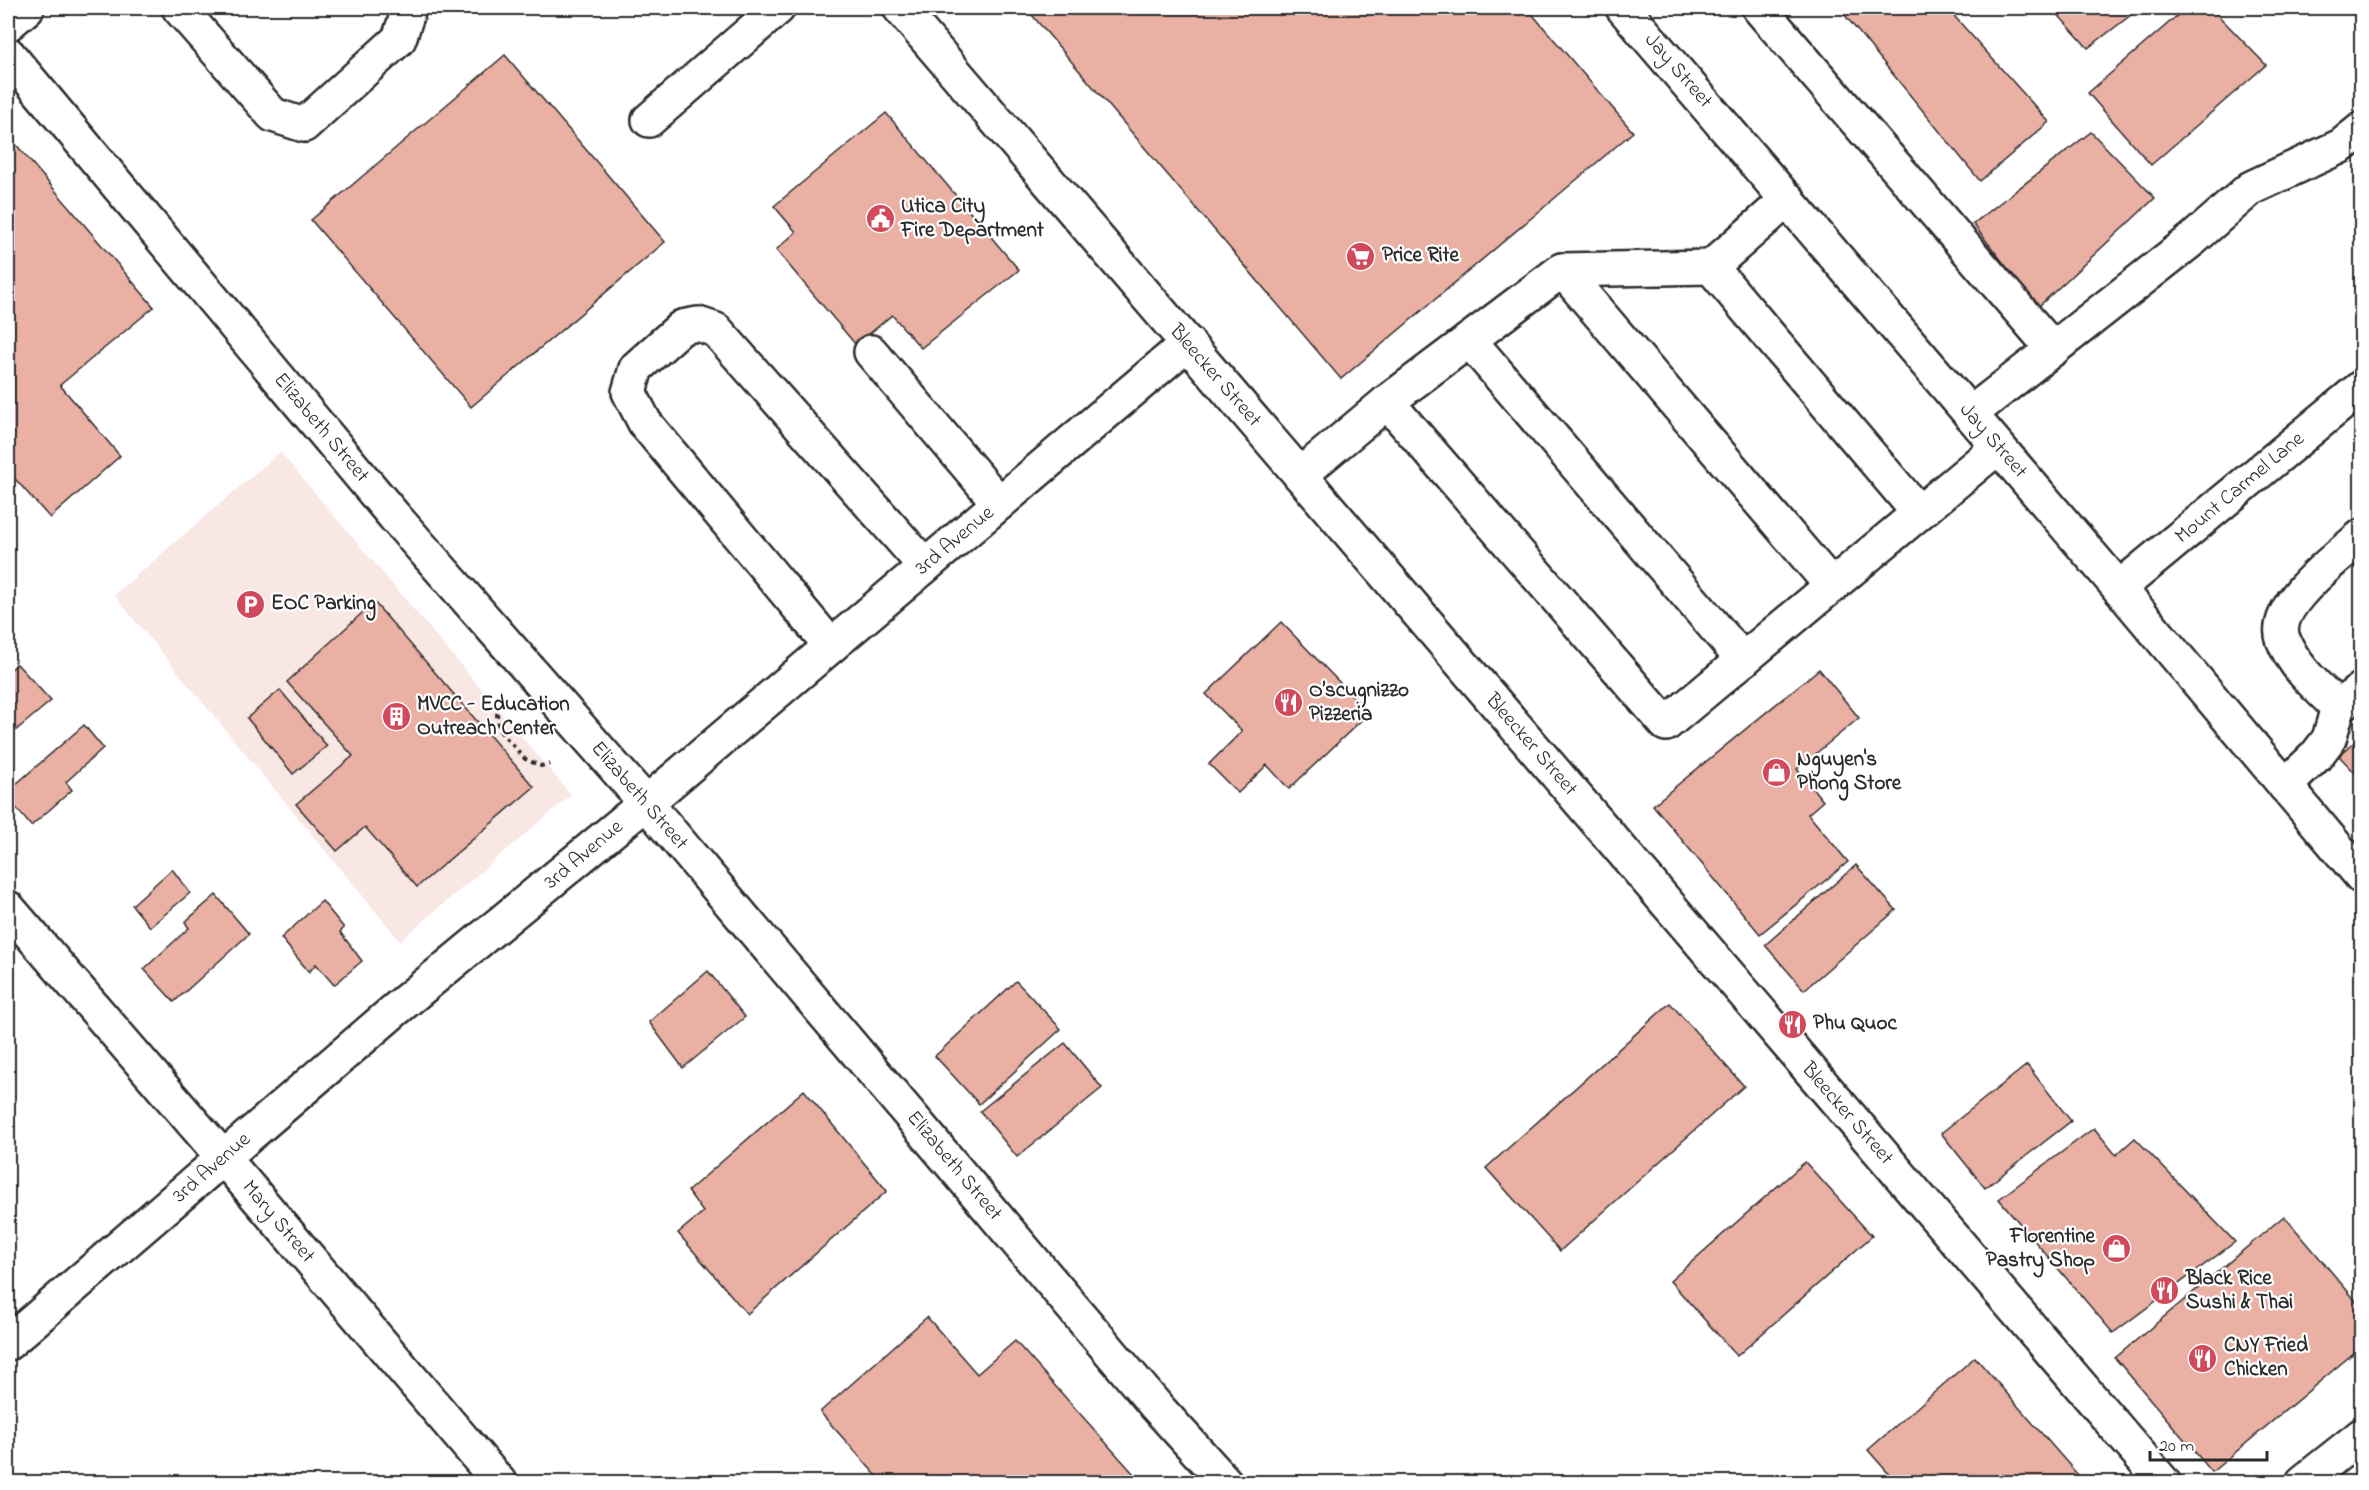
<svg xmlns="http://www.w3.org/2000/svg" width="2369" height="1490" font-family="'Indie Flower',sans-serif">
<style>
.built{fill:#f9e7e4}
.building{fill:#eab0a4;stroke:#2b2b2b;stroke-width:1.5}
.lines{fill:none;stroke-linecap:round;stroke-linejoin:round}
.minor-casing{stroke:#2b2b2b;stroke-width:38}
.path{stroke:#2b2b2b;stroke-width:4;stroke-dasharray:4.5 4.5;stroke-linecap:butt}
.minor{stroke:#fff;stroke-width:33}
.labels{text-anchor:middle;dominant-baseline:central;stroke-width:4.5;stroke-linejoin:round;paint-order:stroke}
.street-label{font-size:21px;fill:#2b2b2b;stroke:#fff}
.poi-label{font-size:21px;font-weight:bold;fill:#2b2b2b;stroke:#fff;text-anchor:start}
</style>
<rect width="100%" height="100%" fill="#fff"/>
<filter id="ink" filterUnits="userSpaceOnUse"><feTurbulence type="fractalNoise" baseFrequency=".0167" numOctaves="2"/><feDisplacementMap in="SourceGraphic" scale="12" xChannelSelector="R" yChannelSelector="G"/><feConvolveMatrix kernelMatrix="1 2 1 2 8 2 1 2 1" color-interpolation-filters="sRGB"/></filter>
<g filter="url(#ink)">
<polygon class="built" points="280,452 571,795 400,941 114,595"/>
<g class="building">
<polygon points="1026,8 1527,8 1633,132 1341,379"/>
<polygon points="1839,8 1947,8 2049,122 1980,181"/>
<polygon points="2052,8 2140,8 2088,48"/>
<polygon points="2186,8 2211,8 2266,65 2151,165 2088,93"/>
<polygon points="505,55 665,242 471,407 311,220"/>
<polygon points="886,113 1019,270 921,348 892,315 856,345 776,250 796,232 774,206"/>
<polygon points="2091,132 2155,198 2038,307 1973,224"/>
<polygon points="8,135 154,307 60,385 120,456 50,518 8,471"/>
<polygon points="374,602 534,787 417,887 365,827 337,851 296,804 353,756 287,682"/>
<polygon points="1281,622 1369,713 1289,789 1267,765 1238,793 1209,764 1242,731 1206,694"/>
<polygon points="17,664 51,701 8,737 8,672"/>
<polygon points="1819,669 1859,718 1797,769 1823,801 1808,814 1848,862 1760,934 1653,805"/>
<polygon points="280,690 327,746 293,774 247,718"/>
<polygon points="84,725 103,748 66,782 72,790 31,826 8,798 8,791"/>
<polygon points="2362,735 2362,780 2339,756"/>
<polygon points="1856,865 1896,910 1804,990 1765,945"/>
<polygon points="172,869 190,893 150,927 132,905"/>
<polygon points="216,895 249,934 174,1002 144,969 189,928 185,922"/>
<polygon points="322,901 344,928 340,932 362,961 334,985 316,964 309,972 281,938"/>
<polygon points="708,971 745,1017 683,1068 649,1022"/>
<polygon points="1016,981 1061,1029 979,1104 935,1056"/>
<polygon points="1670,1003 1744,1086 1560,1251 1486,1168"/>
<polygon points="1065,1043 1102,1088 1017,1157 980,1111"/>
<polygon points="2027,1065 2071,1121 1985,1188 1941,1133"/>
<polygon points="804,1090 887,1191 747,1314 678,1233 703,1212 688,1191"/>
<polygon points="2094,1128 2116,1155 2135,1138 2235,1242 2113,1333 1999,1199"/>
<polygon points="1805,1162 1872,1236 1737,1356 1670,1281"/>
<polygon points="2284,1216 2362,1308 2362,1346 2212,1472 2115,1358"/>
<polygon points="927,1317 977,1374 1015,1341 1141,1482 882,1482 820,1412"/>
<polygon points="1975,1357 2084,1482 1896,1482 1868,1450"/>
</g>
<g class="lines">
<defs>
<g id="minor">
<polyline points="179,8 273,115 304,125 399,39 408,12 404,8"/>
<polyline points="900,8 2163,1482"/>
<polyline points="1623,8 2119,588 2362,877"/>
<polyline points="1759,8 2053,349"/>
<polyline points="8,24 27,8"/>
<polyline points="8,54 394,516 646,803 1157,1407 1225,1482"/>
<polyline points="649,120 778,8"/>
<polyline points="1788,199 1711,267 1918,512"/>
<polyline points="1562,270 1832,586"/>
<polyline points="1469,340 1743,660"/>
<polyline points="871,352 999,503"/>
<polyline points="1387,402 1562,270 1711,267"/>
<polyline points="1970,414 2193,239 2251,188 2341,146 2362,129"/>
<polyline points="1300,475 1387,402 1666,724 1998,447"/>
<polyline points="2119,588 2362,387"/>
<polyline points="831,646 645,423 629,392 636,368 682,327 698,324 716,330 925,566"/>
<path d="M 2338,707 C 2317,687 2294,667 2283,639 C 2271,606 2340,555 2362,536"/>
<polyline points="2285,786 2316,756 2329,739 2338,707 2362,689"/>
<polyline points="8,908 251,1190 499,1482"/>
<polyline points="8,1343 395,1010 646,803 1188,343"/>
<polyline points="2303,1482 2362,1435"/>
</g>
</defs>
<use href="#minor" class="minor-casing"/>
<polyline class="path" points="499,704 497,715 499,730 525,759 541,766 550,764"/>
<use href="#minor" class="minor"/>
</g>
</g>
<defs>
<symbol id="civic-disc" viewBox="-11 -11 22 22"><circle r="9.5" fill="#d1495b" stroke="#fff"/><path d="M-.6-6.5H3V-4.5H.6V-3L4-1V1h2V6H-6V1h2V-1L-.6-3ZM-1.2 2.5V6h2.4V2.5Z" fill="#fff"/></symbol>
<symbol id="supermarket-disc" viewBox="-11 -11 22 22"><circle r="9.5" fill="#d1495b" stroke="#fff"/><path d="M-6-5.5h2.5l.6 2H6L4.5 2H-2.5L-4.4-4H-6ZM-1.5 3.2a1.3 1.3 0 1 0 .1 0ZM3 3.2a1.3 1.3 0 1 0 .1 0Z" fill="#fff"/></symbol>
<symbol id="parking-disc" viewBox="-11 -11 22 22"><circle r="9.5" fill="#d1495b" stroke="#fff"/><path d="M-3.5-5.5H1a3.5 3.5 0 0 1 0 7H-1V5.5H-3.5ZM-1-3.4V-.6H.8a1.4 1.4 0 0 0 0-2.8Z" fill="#fff"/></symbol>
<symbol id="restaurant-disc" viewBox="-11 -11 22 22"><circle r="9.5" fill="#d1495b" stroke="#fff"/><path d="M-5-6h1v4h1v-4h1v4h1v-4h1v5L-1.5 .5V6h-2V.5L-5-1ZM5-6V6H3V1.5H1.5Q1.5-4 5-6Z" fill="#fff"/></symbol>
<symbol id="building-disc" viewBox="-11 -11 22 22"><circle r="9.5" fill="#d1495b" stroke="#fff"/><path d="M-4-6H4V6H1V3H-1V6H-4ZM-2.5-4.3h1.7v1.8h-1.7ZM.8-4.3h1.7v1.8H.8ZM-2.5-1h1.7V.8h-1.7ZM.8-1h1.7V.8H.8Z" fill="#fff"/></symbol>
<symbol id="shop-disc" viewBox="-11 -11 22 22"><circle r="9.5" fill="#d1495b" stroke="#fff"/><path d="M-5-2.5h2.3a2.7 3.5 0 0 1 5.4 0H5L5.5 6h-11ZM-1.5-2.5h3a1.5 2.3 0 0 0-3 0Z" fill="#fff"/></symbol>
</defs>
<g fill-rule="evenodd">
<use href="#civic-disc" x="864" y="202" width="33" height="33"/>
<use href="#supermarket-disc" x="1344" y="240" width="33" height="33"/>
<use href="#parking-disc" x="234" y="588" width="33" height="33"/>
<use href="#restaurant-disc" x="1272" y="686" width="33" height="33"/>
<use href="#building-disc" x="380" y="700" width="33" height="33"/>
<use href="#shop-disc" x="1760" y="756" width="33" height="33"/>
<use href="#restaurant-disc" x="1776" y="1008" width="33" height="33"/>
<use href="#shop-disc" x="2100" y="1232" width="33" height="33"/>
<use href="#restaurant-disc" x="2148" y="1274" width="33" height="33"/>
<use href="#restaurant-disc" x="2186" y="1342" width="33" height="33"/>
</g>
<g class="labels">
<g class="street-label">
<text transform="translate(1678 71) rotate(49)">Jay Street</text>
<text transform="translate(1215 376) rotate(49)">Bleecker Street</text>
<text transform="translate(321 428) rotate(50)">Elizabeth Street</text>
<text transform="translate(1993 441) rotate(49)">Jay Street</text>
<text transform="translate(2240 488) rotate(-40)">Mount Carmel Lane</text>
<text transform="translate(955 541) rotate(-40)">3rd Avenue</text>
<text transform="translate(1531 745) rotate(49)">Bleecker Street</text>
<text transform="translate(639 796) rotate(49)">Elizabeth Street</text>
<text transform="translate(584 855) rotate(-40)">3rd Avenue</text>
<text transform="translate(1847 1114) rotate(49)">Bleecker Street</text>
<text transform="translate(954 1166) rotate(50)">Elizabeth Street</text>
<text transform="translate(212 1168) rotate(-41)">3rd Avenue</text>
<text transform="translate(278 1222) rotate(50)">Mary Street</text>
</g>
<g class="poi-label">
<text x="901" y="207">Utica City<tspan x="901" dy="24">Fire Department</tspan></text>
<text x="1382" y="256">Price Rite</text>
<text x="271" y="604">EOC Parking</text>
<text x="1309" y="691">O’scugnizzo<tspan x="1309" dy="24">Pizzeria</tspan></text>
<text x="417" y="705">MVCC - Education<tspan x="417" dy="24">Outreach Center</tspan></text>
<text x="1797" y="760">Nguyen's<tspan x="1797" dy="24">Phong Store</tspan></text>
<text x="1813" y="1024">Phu Quoc</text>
<text x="2095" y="1237" text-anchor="end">Florentine<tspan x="2095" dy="24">Pastry Shop</tspan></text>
<text x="2186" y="1279">Black Rice<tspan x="2186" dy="24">Sushi &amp; Thai</tspan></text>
<text x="2224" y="1346">CNY Fried<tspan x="2224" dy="24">Chicken</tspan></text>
</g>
</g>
<rect width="2369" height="1490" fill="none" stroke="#fff" stroke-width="30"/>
<rect x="15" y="15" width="2339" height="1460" fill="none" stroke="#2b2b2b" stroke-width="2" filter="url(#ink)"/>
<path d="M2150 1451v9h117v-9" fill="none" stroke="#2b2b2b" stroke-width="3"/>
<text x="2159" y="1451" font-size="18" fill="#2b2b2b" stroke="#ffffff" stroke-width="4.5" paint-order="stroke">20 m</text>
</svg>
